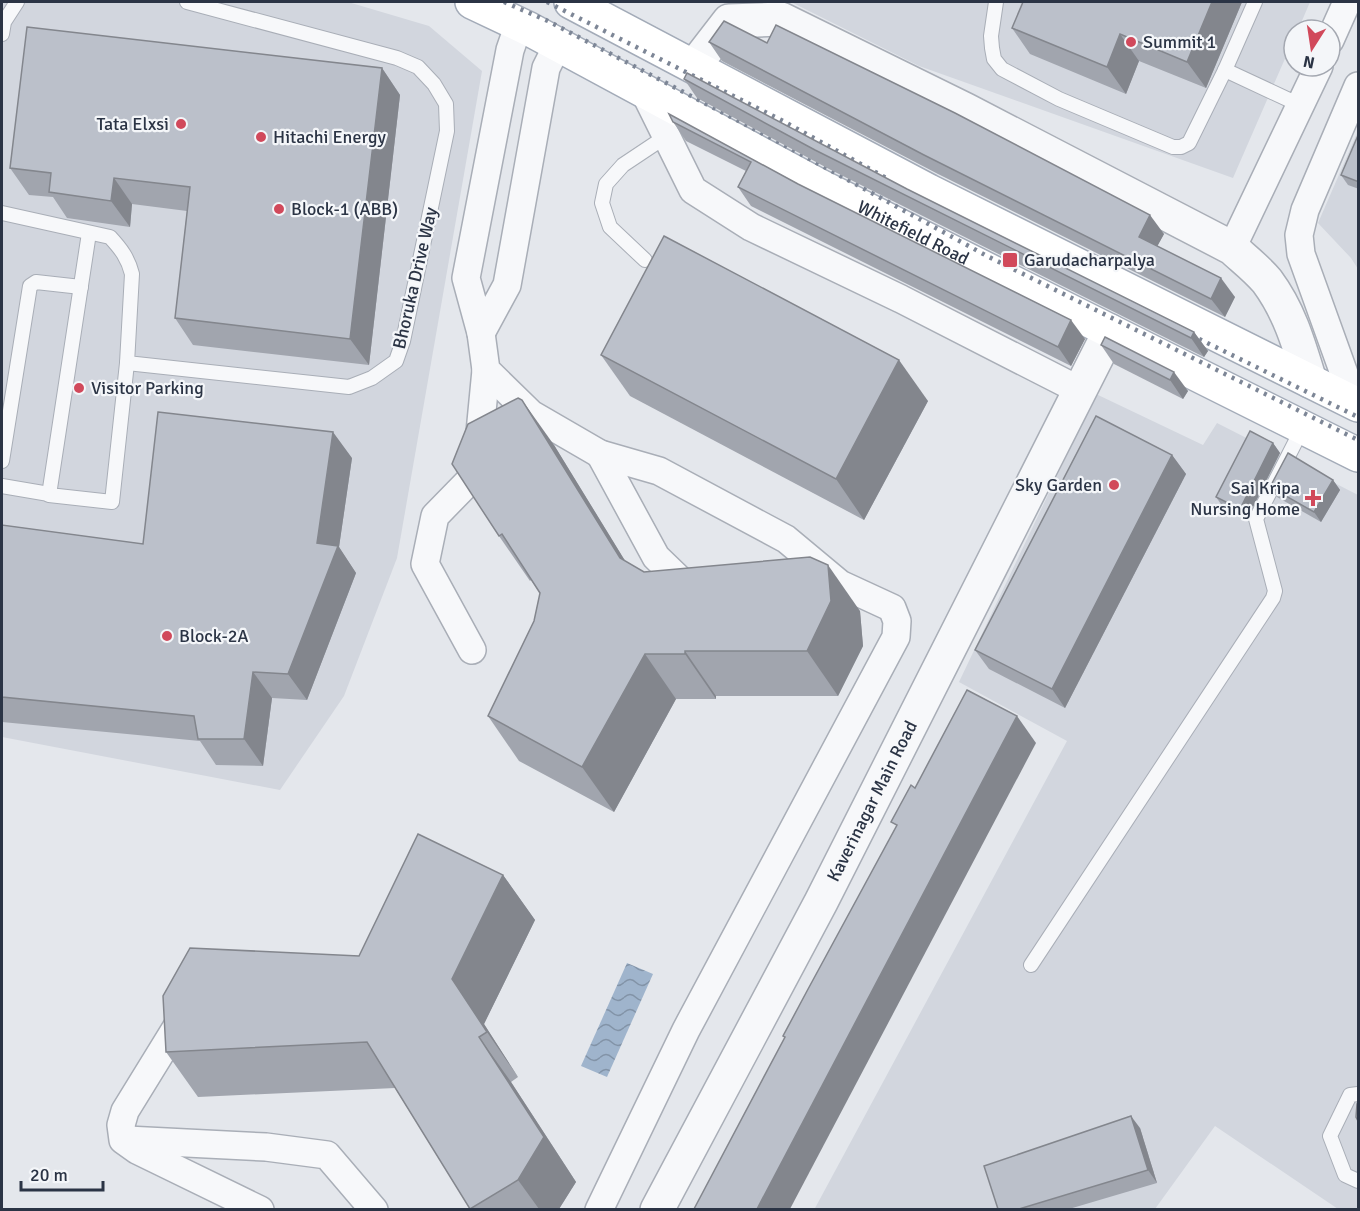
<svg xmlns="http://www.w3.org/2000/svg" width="1360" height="1211" font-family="Signika,sans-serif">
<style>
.built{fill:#d2d6de}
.water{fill:url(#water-waves)}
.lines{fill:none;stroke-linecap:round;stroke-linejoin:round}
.service-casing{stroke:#a9aeb7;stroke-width:16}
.minor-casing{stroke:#a9aeb7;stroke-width:30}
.tertiary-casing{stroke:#a9aeb7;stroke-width:36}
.primary-casing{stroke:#a3abb8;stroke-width:36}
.service{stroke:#f7f8fa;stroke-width:14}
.minor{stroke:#f7f8fa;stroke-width:27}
.tertiary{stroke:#f7f8fa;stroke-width:33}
.primary{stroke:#fff;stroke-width:33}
.rail{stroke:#7d8696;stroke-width:4.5;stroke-dasharray:3 6;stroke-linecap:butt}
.wall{fill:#a1a5ae}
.shaded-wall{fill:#83868d}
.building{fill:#bbc0ca;stroke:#83868d;stroke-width:1.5}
.poi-dot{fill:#d1495b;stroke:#f4f6f9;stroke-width:2}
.labels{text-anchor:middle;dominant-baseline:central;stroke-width:4.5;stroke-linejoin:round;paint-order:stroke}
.poi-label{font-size:18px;fill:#2b3445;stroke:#f4f6f9;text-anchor:start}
.street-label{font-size:18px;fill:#2b3445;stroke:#f4f6f9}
</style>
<defs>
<pattern id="water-waves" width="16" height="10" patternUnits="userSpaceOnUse" patternTransform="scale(1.5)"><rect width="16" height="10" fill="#9fb4cc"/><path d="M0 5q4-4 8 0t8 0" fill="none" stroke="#8293a7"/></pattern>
</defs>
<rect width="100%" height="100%" fill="#e4e7ec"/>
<g class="built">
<polygon points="2,2 348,2 429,26 482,71 397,558 344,696 280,790 2,737"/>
<polygon points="791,2 1310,2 1298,30 1294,30 1294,38 1233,178 919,66"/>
<polygon points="1358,131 1358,269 1351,258 1318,223"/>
<polygon points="1096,394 1203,445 1217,423 1358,495 1358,1209 1338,1209 1215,1126 1155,1209 814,1210 1067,741 959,682"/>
</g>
<polygon class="water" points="627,963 653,974 607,1077 581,1066"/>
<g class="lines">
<defs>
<g id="service">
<polyline points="996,2 991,36 992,48 994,59 1002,69 1059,99 1173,147 1181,147 1189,143 1225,70 1255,2"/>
<polyline points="2,34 4,22 17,2"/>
<polyline points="1225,70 1300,105"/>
<path d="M 2,213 L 110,237 C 121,249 128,258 132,274 L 127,363 L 349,387 L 372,378 L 396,361 L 403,341 L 447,131 L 446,104 L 434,84 L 418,67 L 397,58 L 187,2"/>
<polyline points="89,233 49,495 112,502 127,363"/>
<polyline points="645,260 610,227 602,203 606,184 623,165 668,135"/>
<polyline points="2,461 30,286 36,282 81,287"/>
<polyline points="2,486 49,494"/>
<polyline points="1031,965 1273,598 1275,591 1256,519 1303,427"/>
<polyline points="1358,1094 1350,1095 1330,1136 1345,1175 1358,1181"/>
</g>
<g id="minor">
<polyline points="519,24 510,50 466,278 481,333 507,285 546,68 558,44"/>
<polyline points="1330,40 1347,2"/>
<polyline points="644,91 693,190 751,227 901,299 1081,391"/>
<polyline points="1232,248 1319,66"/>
<polyline points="481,333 486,370 531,414 600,454 659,471 786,539 840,584 892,608 897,621 896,637 686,1030 599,1210"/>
<polyline points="1355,404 1301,254 1299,235 1305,210 1358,86"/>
<polyline points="600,454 656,557 684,584 698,586"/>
<polyline points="472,650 425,564 435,516 476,474 486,370"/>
<polyline points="186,1012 125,1111 121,1125 123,1140 137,1150 260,1210"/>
<polyline points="127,1140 266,1147 327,1155 374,1210"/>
</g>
<g id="tertiary">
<path d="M 695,65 L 729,21 L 781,19 L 966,110 L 1232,248 C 1244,259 1257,269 1267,281 C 1290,312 1299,345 1310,381"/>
<path id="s1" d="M 657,1210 L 821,902 L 1110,331"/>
</g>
<g id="primary">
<path id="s2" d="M 472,2 L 529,29 L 820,186 L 1358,455"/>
<polyline points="571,2 929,191 1358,405"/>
</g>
</defs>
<use href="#service" class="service-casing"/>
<use href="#minor" class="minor-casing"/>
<use href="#tertiary" class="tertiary-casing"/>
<use href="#primary" class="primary-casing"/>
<use href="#service" class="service"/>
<use href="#minor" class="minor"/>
<use href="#tertiary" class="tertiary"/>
<use href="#primary" class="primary"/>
<g class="rail">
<polyline points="504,2 548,21 773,139 987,256 1358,440"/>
<polyline points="547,2 783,121 888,179"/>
<polyline points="1183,331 1358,417"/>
</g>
</g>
<g class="wall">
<polygon points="1242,2 1206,88 1139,61 1126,94 1030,54 1012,28"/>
<polygon points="709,42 767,43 1164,234 1157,246 1235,297 1225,317 938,174 722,61"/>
<polygon points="382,68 400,95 369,365 193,345 175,318 187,211 132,204 130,227 67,218 53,197 29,195 10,168"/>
<polygon points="684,79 1194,332 1208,351 1204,357 829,169 697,98"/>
<polygon points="669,114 1085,339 1071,366 751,206 738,187 746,171 686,141 673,122"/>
<polygon points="1359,133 1359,189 1348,185 1341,175"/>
<polygon points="1105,337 1188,391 1183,399 1114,364 1101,345"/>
<polygon points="601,355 928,401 864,520 630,396"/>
<polygon points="1273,443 1280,453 1247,519 1223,507 1216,497"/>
<polygon points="554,445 625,561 644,572 860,611 863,646 838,696 716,696 716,699 676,699 614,812 519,761 488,716 534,621 540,593 531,580 530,581 499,536"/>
<polygon points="1172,455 1186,474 1065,708 989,669 975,650"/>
<polygon points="352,458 339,547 356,573 307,700 272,698 263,766 216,765 200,741 2,722 2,525 143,544"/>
<polygon points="1333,480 1340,490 1321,522 1277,497 1270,487"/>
<polygon points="503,875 535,920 484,1024 518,1077 511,1082 576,1182 559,1209 471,1209 395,1088 198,1097 166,1052 359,956"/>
<polygon points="1140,1128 1157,1183 1069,1209 998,1209"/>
</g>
<g class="shaded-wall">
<polygon points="1212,2 1242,2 1206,88 1187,62"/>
<polygon points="1120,34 1139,61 1126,94 1107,67"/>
<polygon points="382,68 400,95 369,365 350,339"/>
<polygon points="114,178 132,204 130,227 111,201"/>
<polygon points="1150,215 1164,234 1152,256 1139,237"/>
<polygon points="1221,278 1235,297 1225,317 1211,299"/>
<polygon points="1071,320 1085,339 1071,366 1058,347"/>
<polygon points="1194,332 1208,351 1204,357 1191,338"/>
<polygon points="899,360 928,401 864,520 836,479"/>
<polygon points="1174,372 1188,391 1183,399 1170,380"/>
<polygon points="522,400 554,445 651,603 620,558"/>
<polygon points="333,432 352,458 339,547 356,573 307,700 288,674 317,543"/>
<polygon points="1273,443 1280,453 1247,519 1240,509"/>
<polygon points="1172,455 1186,474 1065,708 1052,689"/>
<polygon points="1333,480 1340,490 1321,522 1314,512"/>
<polygon points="828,565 860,611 863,646 838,696 807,651"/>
<polygon points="685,651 716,696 716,699 685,654"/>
<polygon points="645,654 676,699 614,812 582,767"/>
<polygon points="253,672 272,698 263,766 244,739"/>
<polygon points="1017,716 1036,743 790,1209 757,1209"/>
<polygon points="503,875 535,920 484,1024 518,1077 487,1032 452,979"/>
<polygon points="479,1037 511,1082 576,1182 559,1209 539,1209 518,1180"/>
<polygon points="1131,1116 1140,1128 1157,1183 1148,1170"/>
</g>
<g class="building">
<polygon points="1023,2 1212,2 1187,62 1120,34 1107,67 1012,28"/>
<polygon points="724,21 767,43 776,25 955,113 1150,215 1139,237 1221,278 1211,299 924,155 709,42"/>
<polygon points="27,27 382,68 350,339 175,318 190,187 114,178 111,201 49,192 51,173 10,168"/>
<polygon points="687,73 907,189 1194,332 1191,338 815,150 684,79"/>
<polygon points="669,114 798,184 1071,320 1058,347 738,187 751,162 673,122"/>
<polygon points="1359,133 1359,182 1341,175"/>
<polygon points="664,236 899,360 836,479 601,355"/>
<polygon points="1105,337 1174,372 1170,380 1101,345"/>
<polygon points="518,398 522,400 620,558 644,572 810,557 828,565 831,601 807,651 685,651 685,654 645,654 582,767 488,716 534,621 540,593 502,534 499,536 452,464 468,424"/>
<polygon points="158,412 333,432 317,543 338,546 288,674 253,672 244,739 198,739 194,716 2,697 2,525 143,544"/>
<polygon points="1096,416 1172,455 1052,689 975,650"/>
<polygon points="1250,431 1273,443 1240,509 1216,497"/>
<polygon points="1288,453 1333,480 1314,512 1270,487"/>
<polygon points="967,690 1017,716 757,1209 694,1209 785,1037 783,1036 807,991 897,825 891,822 911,785 915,788"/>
<polygon points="418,834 503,875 452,979 487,1032 479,1037 544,1137 518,1180 470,1209 367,1042 166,1052 163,996 190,948 359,956"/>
<polygon points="1359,1100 1359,1123 1356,1117 1357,1104"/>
<polygon points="1131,1116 1148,1170 1019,1209 998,1209 984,1166"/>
</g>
<g class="poi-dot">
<circle cx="1131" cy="42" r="6"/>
<circle cx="181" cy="124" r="6"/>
<circle cx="261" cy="137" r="6"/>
<circle cx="279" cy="209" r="6"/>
<rect x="1002" y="252" width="16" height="16" rx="3"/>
<circle cx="79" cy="388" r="6"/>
<circle cx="1114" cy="485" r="6"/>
<path d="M1310 489h6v6h6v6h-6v6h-6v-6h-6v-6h6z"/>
<circle cx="167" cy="636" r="6"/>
</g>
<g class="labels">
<g class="poi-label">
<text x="1143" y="42">Summit 1</text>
<text x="169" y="124" text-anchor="end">Tata Elxsi</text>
<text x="273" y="137">Hitachi Energy</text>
<text x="291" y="209">Block-1 (ABB)</text>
<text x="1024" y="260">Garudacharpalya</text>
<text x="91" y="388">Visitor Parking</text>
<text x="1102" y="485" text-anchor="end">Sky Garden</text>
<text x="1300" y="488" text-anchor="end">Sai Kripa<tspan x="1300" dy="21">Nursing Home</tspan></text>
<text x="179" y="636">Block-2A</text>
</g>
<g class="street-label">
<text stroke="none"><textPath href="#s2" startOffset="498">Whitefield Road</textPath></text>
<text transform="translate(415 278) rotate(-77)">Bhoruka Drive Way</text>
<text stroke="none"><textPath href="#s1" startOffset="462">Kaverinagar Main Road</textPath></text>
</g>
</g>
<rect width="1360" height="1211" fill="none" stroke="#2b3445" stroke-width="6"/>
<g transform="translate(1312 48) rotate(192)"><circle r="28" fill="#f4f6f9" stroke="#a4a8b1" stroke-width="1.5"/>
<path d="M0-4.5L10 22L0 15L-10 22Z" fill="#d1495b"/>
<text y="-9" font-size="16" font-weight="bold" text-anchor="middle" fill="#2b3445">N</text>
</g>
<path d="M21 1181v9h82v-9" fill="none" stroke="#2b3445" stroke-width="3"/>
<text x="30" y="1181" font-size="18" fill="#2b3445" stroke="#f4f6f9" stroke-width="4.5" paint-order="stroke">20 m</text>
</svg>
